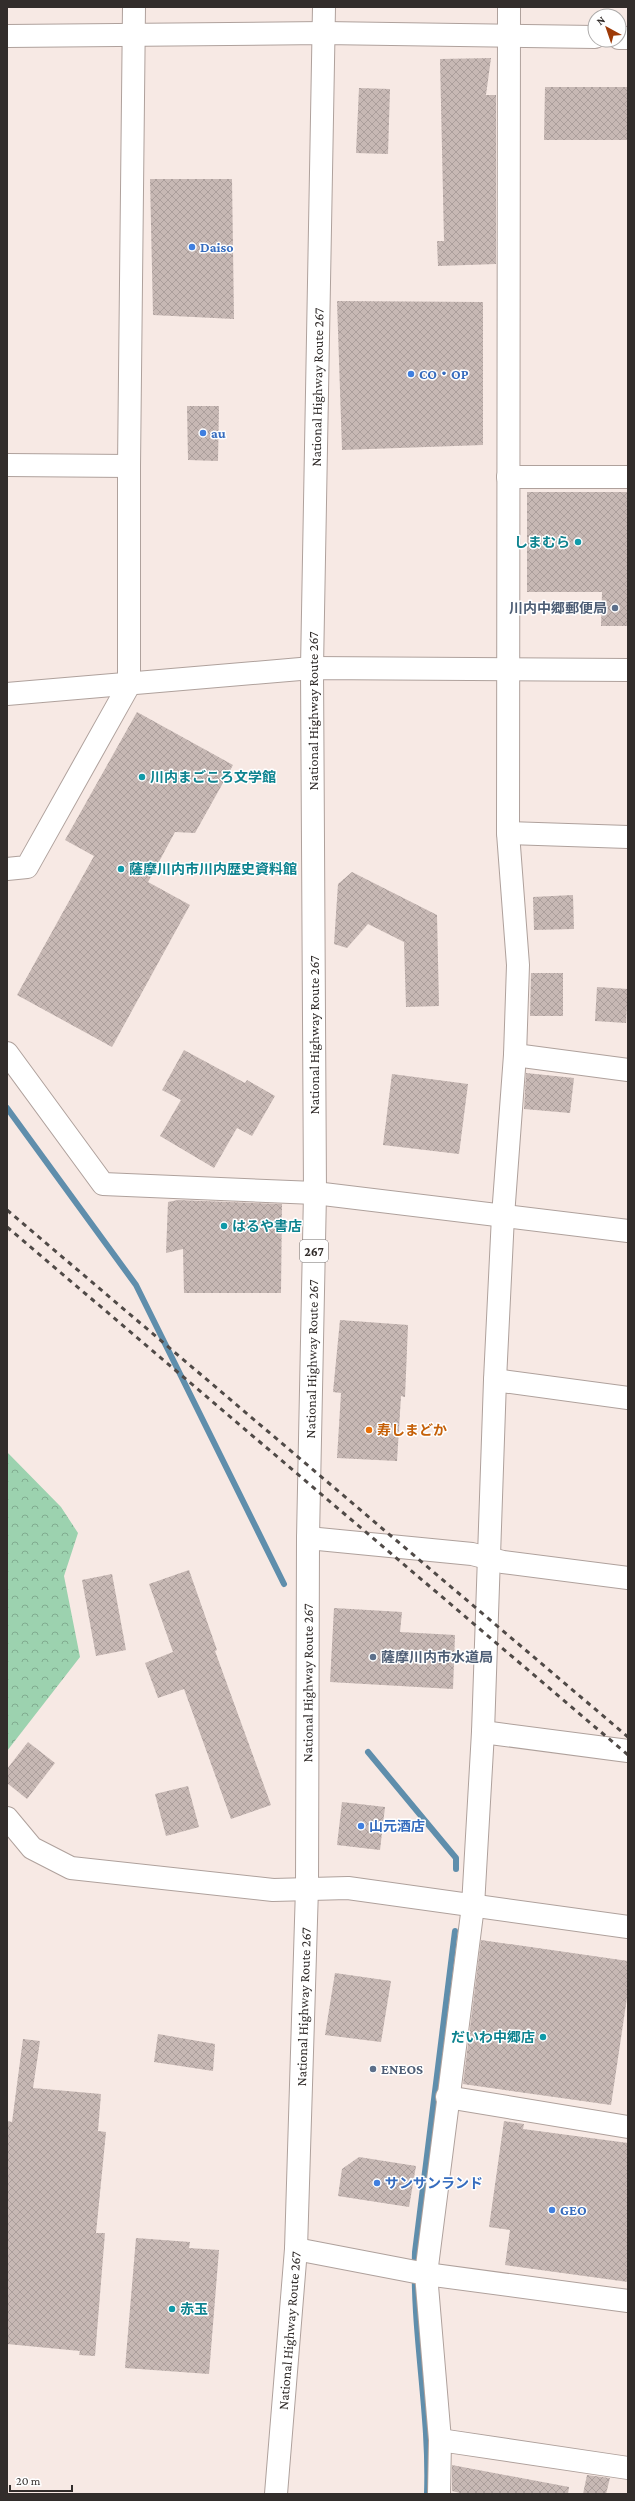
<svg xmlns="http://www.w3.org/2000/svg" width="635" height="2501" font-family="'Crimson Pro','Noto Sans JP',serif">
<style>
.park{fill:url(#park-crowns)}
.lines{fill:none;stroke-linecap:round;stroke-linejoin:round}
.stream{stroke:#5f8eac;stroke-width:6}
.building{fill:url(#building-cross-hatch)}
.minor-casing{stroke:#afa19c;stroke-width:24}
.highway-casing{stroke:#afa19c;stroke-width:24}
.minor{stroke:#fff;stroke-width:22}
.highway{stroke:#fff;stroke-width:22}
.rail{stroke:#504a47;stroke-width:3;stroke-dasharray:5 5;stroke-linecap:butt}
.shop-dot{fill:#3f7fe0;stroke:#fff;stroke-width:1.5}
.culture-dot{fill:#0f9aa8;stroke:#fff;stroke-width:1.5}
.service-dot{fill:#5c6f8a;stroke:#fff;stroke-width:1.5}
.food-dot{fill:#e8710a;stroke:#fff;stroke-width:1.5}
.labels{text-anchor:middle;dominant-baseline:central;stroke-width:3;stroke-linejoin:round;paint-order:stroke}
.shield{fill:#fff;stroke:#706c6b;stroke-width:1}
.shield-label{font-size:13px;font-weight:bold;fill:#322d2b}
.shop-label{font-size:14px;font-weight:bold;fill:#366cbe;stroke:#fff;text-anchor:start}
.street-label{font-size:14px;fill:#322d2b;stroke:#fff}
.culture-label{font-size:14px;font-weight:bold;fill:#0d838f;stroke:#fff;text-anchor:start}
.service-label{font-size:14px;font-weight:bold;fill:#4e5e75;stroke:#fff;text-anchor:start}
.food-label{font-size:14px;font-weight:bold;fill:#c56008;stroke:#fff;text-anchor:start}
</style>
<defs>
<pattern id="park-crowns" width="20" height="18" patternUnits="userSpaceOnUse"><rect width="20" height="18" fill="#9cd2af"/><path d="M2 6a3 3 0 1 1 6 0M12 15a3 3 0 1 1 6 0" fill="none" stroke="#80ab8f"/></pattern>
<pattern id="building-cross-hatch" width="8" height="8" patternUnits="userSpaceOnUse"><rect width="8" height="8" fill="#c7b8b4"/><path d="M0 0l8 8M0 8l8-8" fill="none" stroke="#ab9e9b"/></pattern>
</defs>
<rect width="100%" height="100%" fill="#f7e9e4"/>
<polygon class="park" points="7,1452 61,1507 78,1533 64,1576 80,1657 7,1751"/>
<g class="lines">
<g class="stream">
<polyline points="7,1108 136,1285 284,1584"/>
<polyline points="368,1752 456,1858 456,1869"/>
<path d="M 427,2494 C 430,2413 412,2333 415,2252 L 455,1931"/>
</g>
</g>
<g class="building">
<polygon points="491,58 486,95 496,95 496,264 438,266 437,241 444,241 440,59"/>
<polygon points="545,87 628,87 628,140 544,140"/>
<polygon points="359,88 390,89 388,154 356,153"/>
<polygon points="150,179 232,179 234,319 153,315"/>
<polygon points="337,301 483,302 483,445 342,450"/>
<polygon points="187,406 219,406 218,461 188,460"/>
<polygon points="527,492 628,492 628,626 601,626 602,592 527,592"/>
<polygon points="137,712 233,765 195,833 175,832 148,882 190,905 112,1047 17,995 94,856 65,840"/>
<polygon points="352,872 437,915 439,1006 406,1007 404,942 368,924 347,948 334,944 338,884"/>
<polygon points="573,895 574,929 534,930 533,897"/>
<polygon points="531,973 563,973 563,1016 530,1016"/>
<polygon points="597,987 628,989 626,1023 595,1021"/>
<polygon points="184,1050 245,1083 247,1080 275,1096 252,1136 237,1128 214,1168 160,1136 181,1100 162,1090"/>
<polygon points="526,1073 574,1078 570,1113 524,1109"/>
<polygon points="392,1074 468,1084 459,1154 383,1145"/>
<polygon points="178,1200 282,1204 281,1293 184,1293 183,1249 166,1253 168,1202"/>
<polygon points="340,1320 408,1325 405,1397 401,1396 397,1461 337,1458 341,1393 333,1392"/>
<polygon points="189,1570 217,1650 215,1651 271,1805 231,1819 184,1689 158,1698 145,1663 173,1652 149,1584"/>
<polygon points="112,1574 126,1650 96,1656 82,1580"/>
<polygon points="334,1608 402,1612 400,1632 455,1635 453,1689 330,1682"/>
<polygon points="28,1742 55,1763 27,1799 7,1783 7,1769"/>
<polygon points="188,1786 199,1827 166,1836 155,1794"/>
<polygon points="342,1802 385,1807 380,1850 337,1845"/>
<polygon points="481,1940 628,1961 628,1991 611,2105 463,2084"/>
<polygon points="335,1973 391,1981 381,2042 325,2035"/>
<polygon points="158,2034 215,2044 213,2071 154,2062"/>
<polygon points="23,2039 40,2041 33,2088 101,2094 98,2131 106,2132 96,2233 105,2233 95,2356 79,2355 80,2351 7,2344 7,2121 12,2122"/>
<polygon points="504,2121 524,2124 523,2129 628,2143 628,2282 505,2265 510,2230 489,2227"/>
<polygon points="359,2157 416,2166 409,2207 338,2196 342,2169"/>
<polygon points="136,2238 190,2242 189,2248 219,2250 209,2374 125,2368"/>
<polygon points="452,2465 569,2487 568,2494 464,2494 452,2491"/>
<polygon points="587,2475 610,2478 606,2494 583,2494"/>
</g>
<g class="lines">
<defs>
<g id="minor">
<polyline points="7,36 324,33 595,37"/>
<polyline points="619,38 628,38"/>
<polyline points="7,465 129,466"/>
<polyline points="508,477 628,477"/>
<polyline points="7,694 312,668 628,670"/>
<polyline points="508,833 628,837"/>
<polyline points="7,869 27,867 129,685 129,466 134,7"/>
<polyline points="7,1053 103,1184 315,1193 628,1231"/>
<polyline points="515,1055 628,1070"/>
<polyline points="495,1380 628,1398"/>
<polyline points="308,1538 472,1554 503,1562 628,1578"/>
<polyline points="483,1732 628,1751"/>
<polyline points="7,1818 32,1848 71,1868 273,1890 348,1888 628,1927"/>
<polyline points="447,2097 628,2127"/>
<polyline points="296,2249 426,2274 628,2301"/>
<polyline points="440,2440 628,2468"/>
<polyline points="439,2494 440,2440 426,2274 473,1906 483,1732 495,1380 503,1216 515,1055 518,965 508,833 509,7"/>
</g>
<g id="highway">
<path id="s1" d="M 276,2494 L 296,2249 L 307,1888 L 308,1538 L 315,1193 L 312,668 L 324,7"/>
</g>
</defs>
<use href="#minor" class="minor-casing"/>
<use href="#highway" class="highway-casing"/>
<use href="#minor" class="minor"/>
<use href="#highway" class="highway"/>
<g class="rail">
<polyline points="7,1210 628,1737"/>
<polyline points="7,1227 628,1755"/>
</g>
</g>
<g class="shop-dot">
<circle cx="192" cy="247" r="4"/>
<circle cx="411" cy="374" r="4"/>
<circle cx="203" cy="433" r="4"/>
<circle cx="361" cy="1826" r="4"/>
<circle cx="377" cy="2183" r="4"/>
<circle cx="552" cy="2210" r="4"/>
</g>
<g class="culture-dot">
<circle cx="578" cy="542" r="4"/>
<circle cx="142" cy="777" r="4"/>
<circle cx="121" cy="869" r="4"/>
<circle cx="224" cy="1226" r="4"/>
<circle cx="543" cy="2037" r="4"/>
<circle cx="172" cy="2309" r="4"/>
</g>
<g class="service-dot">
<circle cx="615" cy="608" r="4"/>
<circle cx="373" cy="1657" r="4"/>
<circle cx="373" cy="2069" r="4"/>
</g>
<circle class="food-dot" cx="369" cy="1430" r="4"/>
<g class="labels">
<rect class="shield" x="300" y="1240" width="28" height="22" rx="3"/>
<g class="shield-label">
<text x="314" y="1251">267</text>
</g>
<g class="shop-label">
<text x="200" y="247">Daiso</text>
<text x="419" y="374">CO・OP</text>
<text x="211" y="433">au</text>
<text x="369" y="1826">山元酒店</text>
<text x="385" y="2183">サンサンランド</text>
<text x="560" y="2210">GEO</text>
</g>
<g class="street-label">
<text stroke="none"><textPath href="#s1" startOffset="2108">National Highway Route 267</textPath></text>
<text transform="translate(313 711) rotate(-90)">National Highway Route 267</text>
<text transform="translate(314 1035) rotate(-90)">National Highway Route 267</text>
<text stroke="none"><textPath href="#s1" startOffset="1136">National Highway Route 267</textPath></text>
<text stroke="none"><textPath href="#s1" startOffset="812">National Highway Route 267</textPath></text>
<text stroke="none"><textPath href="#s1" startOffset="488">National Highway Route 267</textPath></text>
<text stroke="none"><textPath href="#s1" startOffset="164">National Highway Route 267</textPath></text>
</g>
<g class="culture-label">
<text x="570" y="542" text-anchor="end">しまむら</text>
<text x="150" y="777">川内まごころ文学館</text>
<text x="129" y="869">薩摩川内市川内歴史資料館</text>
<text x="232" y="1226">はるや書店</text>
<text x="535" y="2037" text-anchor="end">だいわ中郷店</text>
<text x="180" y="2309">赤玉</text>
</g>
<g class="service-label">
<text x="607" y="608" text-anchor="end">川内中郷郵便局</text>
<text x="381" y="1657">薩摩川内市水道局</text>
<text x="381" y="2069">ENEOS</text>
</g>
<g class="food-label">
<text x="377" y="1430">寿しまどか</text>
</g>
</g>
<rect width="635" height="2501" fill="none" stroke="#322d2b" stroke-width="16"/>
<g transform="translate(607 28) rotate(320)"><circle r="19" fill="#ffffff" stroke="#adabaa"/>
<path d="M0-3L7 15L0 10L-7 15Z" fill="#9e3a07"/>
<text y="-6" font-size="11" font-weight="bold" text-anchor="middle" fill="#322d2b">N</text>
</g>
<path d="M10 2485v6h62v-6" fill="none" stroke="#322d2b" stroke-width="2"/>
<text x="16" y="2485" font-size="12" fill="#322d2b" stroke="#ffffff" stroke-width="3" paint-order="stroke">20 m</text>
</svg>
